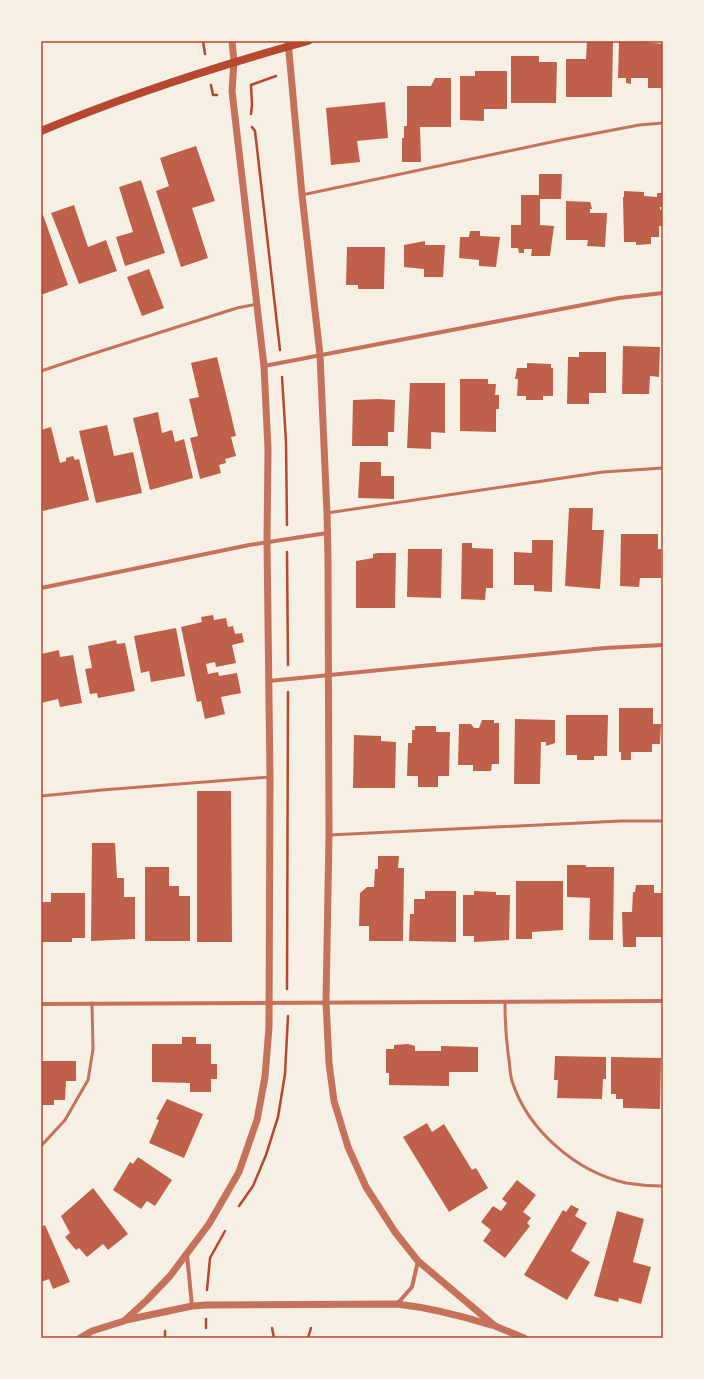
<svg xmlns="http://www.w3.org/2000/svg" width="704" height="1379" font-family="Figtree,sans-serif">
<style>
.building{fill:#bf614a}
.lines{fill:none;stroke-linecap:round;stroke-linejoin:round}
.path{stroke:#b5482f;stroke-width:2.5}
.service{stroke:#c5725c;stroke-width:3}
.minor{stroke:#c5725c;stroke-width:4}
.tertiary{stroke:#c5725c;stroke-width:7}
.secondary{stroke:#b5482f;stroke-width:8}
.neatline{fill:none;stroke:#b5482f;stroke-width:1.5}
</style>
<rect width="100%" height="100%" fill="#f6efe4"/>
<g class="building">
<polygon points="587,41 613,41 612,97 566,97 566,59 586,59"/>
<polygon points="619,41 635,41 663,44 663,88 648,88 648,78 631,78 631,84 626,83 626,78 618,78"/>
<polygon points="511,56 539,56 539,62 557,62 556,103 511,103"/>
<polygon points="475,71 507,71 507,109 484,109 484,121 460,120 460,76 475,76"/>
<polygon points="435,78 451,78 451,127 420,127 421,162 402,162 402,138 404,138 404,126 407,126 407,86 431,86"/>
<polygon points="385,102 388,138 357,141 360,162 331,165 326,108"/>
<polygon points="196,146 215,201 192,208 208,258 181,267 156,191 169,186 160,158"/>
<polygon points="539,174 562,174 561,199 540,199 540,225 554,226 550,256 531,256 532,249 524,249 524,253 519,253 518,248 511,248 511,225 521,225 521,195 539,195"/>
<polygon points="141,180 165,253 125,266 116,237 133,232 119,187"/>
<polygon points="624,191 644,192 644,196 657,197 657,193 663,193 663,207 660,207 660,210 663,210 662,226 659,226 659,237 651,237 651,244 636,245 636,242 624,242 623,197 624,197"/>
<polygon points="566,201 590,202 592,209 590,209 590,213 607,213 605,247 587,246 588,240 566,240"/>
<polygon points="74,205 88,247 106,240 117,271 79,284 51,213"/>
<polygon points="41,215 43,215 68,285 41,295"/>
<polygon points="470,231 480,231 480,236 500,237 496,267 479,266 479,260 459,258 460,237 469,237"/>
<polygon points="425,241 425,245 445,245 443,277 424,277 424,269 404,267 404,245"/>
<polygon points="347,247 385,247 384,289 358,289 358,285 346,285"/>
<polygon points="149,269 164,308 142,316 127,277"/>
<polygon points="623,346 660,347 659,377 650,376 649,394 622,394"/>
<polygon points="579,352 606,352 606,393 589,393 589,404 567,404 568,357 579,357"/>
<polygon points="217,357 236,436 231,437 236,456 225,459 226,463 219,465 221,473 200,479 190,438 198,436 189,399 199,397 191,363"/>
<polygon points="527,363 551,364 551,368 553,368 553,396 543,396 543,400 526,400 526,396 517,396 518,379 515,379 517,368 527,368"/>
<polygon points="460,379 488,379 488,384 496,384 495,395 499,395 499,409 496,409 496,432 460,431"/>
<polygon points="410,383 445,383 445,433 431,432 431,449 407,448"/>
<polygon points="379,399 395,400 394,432 388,432 388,446 352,446 353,400"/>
<polygon points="158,412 162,433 172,430 175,442 184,439 193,478 150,490 133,418"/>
<polygon points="107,425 114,456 133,452 142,493 96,503 79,431"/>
<polygon points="51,427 60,463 66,461 66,458 73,456 75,460 79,459 89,500 43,511 41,502 41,430"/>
<polygon points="360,462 381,462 381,476 394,476 394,499 358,498"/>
<polygon points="569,508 593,508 592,530 604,530 600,589 565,586"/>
<polygon points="621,534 658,534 658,549 661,549 661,578 640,578 639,587 620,586"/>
<polygon points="532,540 553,540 552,592 534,591 534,585 514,585 514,552 532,553"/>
<polygon points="462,543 472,543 472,548 493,549 493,588 486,588 485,600 461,599"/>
<polygon points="408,549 442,549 441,598 407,597"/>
<polygon points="378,553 396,553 395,608 356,608 356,561 373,558 373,554"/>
<polygon points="213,615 214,620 226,618 228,627 233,626 235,634 242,633 244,642 232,645 236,663 216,667 215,662 206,664 208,674 218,672 219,676 237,673 241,693 221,697 225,714 205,719 201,701 197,702 181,627 202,622 201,617"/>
<polygon points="176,628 185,676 151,682 149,671 141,673 134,636"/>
<polygon points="116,640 117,644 125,643 135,691 98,698 97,693 90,694 85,669 92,668 88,646"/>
<polygon points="59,650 60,657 73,655 82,703 60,707 58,699 41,703 41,654"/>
<polygon points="619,708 653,708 653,724 661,724 660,744 652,744 652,752 631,752 631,760 621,760 621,752 619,752"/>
<polygon points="566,715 608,715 607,756 594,756 594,760 577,760 577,755 566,755"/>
<polygon points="515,719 555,720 555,743 546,746 546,742 541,742 540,784 514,784"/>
<polygon points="482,720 494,720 494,723 499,723 499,764 492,764 491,771 473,771 473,765 458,765 459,724 471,724 474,728 479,728"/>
<polygon points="415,726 436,726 436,732 450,732 449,776 438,776 438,787 418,787 418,776 407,776 408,743 412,743 412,730 415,730"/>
<polygon points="354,735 381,736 381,741 396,742 395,788 353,788"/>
<polygon points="197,791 231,791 232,942 197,942"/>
<polygon points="92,843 115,843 117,878 124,878 124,897 135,897 135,939 91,941"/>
<polygon points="378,856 399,856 398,868 404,868 403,941 369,941 369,926 359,926 360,893 367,887 374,887 375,869 378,869"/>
<polygon points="567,865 586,865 586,867 614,867 613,940 589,940 590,898 567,897"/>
<polygon points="145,867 169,867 169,886 179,886 179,896 190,896 190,941 145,941"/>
<polygon points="516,881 563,881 563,930 532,932 532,939 516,939"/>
<polygon points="636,885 654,885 654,893 663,893 663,937 636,937 636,947 623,947 622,912 632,912 633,892 635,892"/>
<polygon points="425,891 456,891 456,942 409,941 410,914 414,914 414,899 425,899"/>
<polygon points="474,891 496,892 496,895 510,895 509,940 474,942 474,936 463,936 463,895 474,895"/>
<polygon points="51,893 85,893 85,938 72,938 72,942 42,942 42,902 51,902"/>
<polygon points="182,1037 196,1037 196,1044 211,1044 211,1064 217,1064 217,1079 211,1079 211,1092 190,1092 190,1083 152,1082 152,1044 182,1044"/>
<polygon points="408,1044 415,1046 415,1051 441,1051 441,1046 478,1047 478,1072 449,1072 449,1086 389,1085 389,1073 386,1073 386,1049 394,1049 394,1045"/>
<polygon points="555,1056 606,1057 606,1079 603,1079 602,1099 557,1098 558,1080 554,1080"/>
<polygon points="611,1057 661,1058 660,1109 623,1108 623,1099 616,1099 616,1094 611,1094"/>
<polygon points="41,1061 76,1061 76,1081 66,1081 65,1100 54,1100 54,1105 41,1105"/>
<polygon points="167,1099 203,1114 184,1158 149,1143 159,1120 156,1119"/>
<polygon points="427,1123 432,1132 444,1124 472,1170 476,1168 488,1188 449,1212 403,1137"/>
<polygon points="138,1157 172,1180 155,1206 147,1201 141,1209 113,1190 130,1162 133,1164"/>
<polygon points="517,1180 536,1195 523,1212 531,1218 527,1223 530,1226 505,1258 483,1241 491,1230 481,1222 493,1206 501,1211 507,1203 502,1199"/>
<polygon points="93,1188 128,1234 108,1250 103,1244 87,1257 79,1248 76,1250 65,1237 70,1233 61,1216"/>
<polygon points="571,1205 579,1209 575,1216 587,1223 571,1251 590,1262 567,1300 524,1275 563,1210 566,1212"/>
<polygon points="617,1211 644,1219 633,1262 651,1267 641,1304 619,1298 618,1302 594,1296"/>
<polygon points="45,1225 70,1282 53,1289 49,1279 41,1282 41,1227"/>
</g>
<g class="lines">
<g class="path">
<polyline points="203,41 205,54"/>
<polyline points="211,85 213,95 217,95"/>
<polyline points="251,85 252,105 251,114"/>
<polyline points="251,85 276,76"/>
<polyline points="252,127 255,131 280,350"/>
<polyline points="282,377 286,442 287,525"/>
<polyline points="287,552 288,665"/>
<polyline points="287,989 288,692"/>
<polyline points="239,1206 253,1186 266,1155 278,1117 285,1074 288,1016"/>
<polyline points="207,1290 210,1258 225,1231"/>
<polyline points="206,1328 206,1319"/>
<polyline points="272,1328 274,1338"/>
<polyline points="165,1338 165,1331"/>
<polyline points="308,1338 311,1328"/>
</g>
<g class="service">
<polyline points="302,195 561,140 639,125 663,123"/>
<polyline points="41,371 92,354 237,308 257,304"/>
<polyline points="327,513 603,472 663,468"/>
<polyline points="41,796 102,790 270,777"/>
<polyline points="329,835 621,821 663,821"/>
<path d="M 505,1002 C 505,1023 506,1040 509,1060 C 510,1067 510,1075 512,1081 C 528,1131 577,1172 626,1183 C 638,1185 651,1186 663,1186"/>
<polyline points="41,1146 65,1120 88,1080 93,1049 92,1003"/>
</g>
<g class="minor">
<polyline points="264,366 619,298 663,293"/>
<polyline points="41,588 249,545 327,533"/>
<polyline points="269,681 605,648 663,645"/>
<path d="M 41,1004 C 248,1002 456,1003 663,1001"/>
<polyline points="187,1255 192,1306"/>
<polyline points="397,1304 412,1287 418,1261"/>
</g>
<g class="tertiary">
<polyline points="288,41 302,195 320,355 327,513 328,558 329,835 326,1002 329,1063 334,1101 348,1147 366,1187 395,1232 418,1261 495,1326 524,1338"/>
<path d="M 126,1320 L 192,1306 L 207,1305 L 397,1304 C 431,1308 459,1315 491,1325"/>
<polyline points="80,1338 92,1331 124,1321 147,1300 170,1276 209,1224 239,1172 257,1120 265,1077 269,1027 270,777 267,542 268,449 264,366 232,91 234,61 232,41"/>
</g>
<path class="secondary" d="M 41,131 C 127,95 217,66 308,41"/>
</g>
<rect width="704" height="1379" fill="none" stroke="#f6efe4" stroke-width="84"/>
<rect x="42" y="42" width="620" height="1295" class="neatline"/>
</svg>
